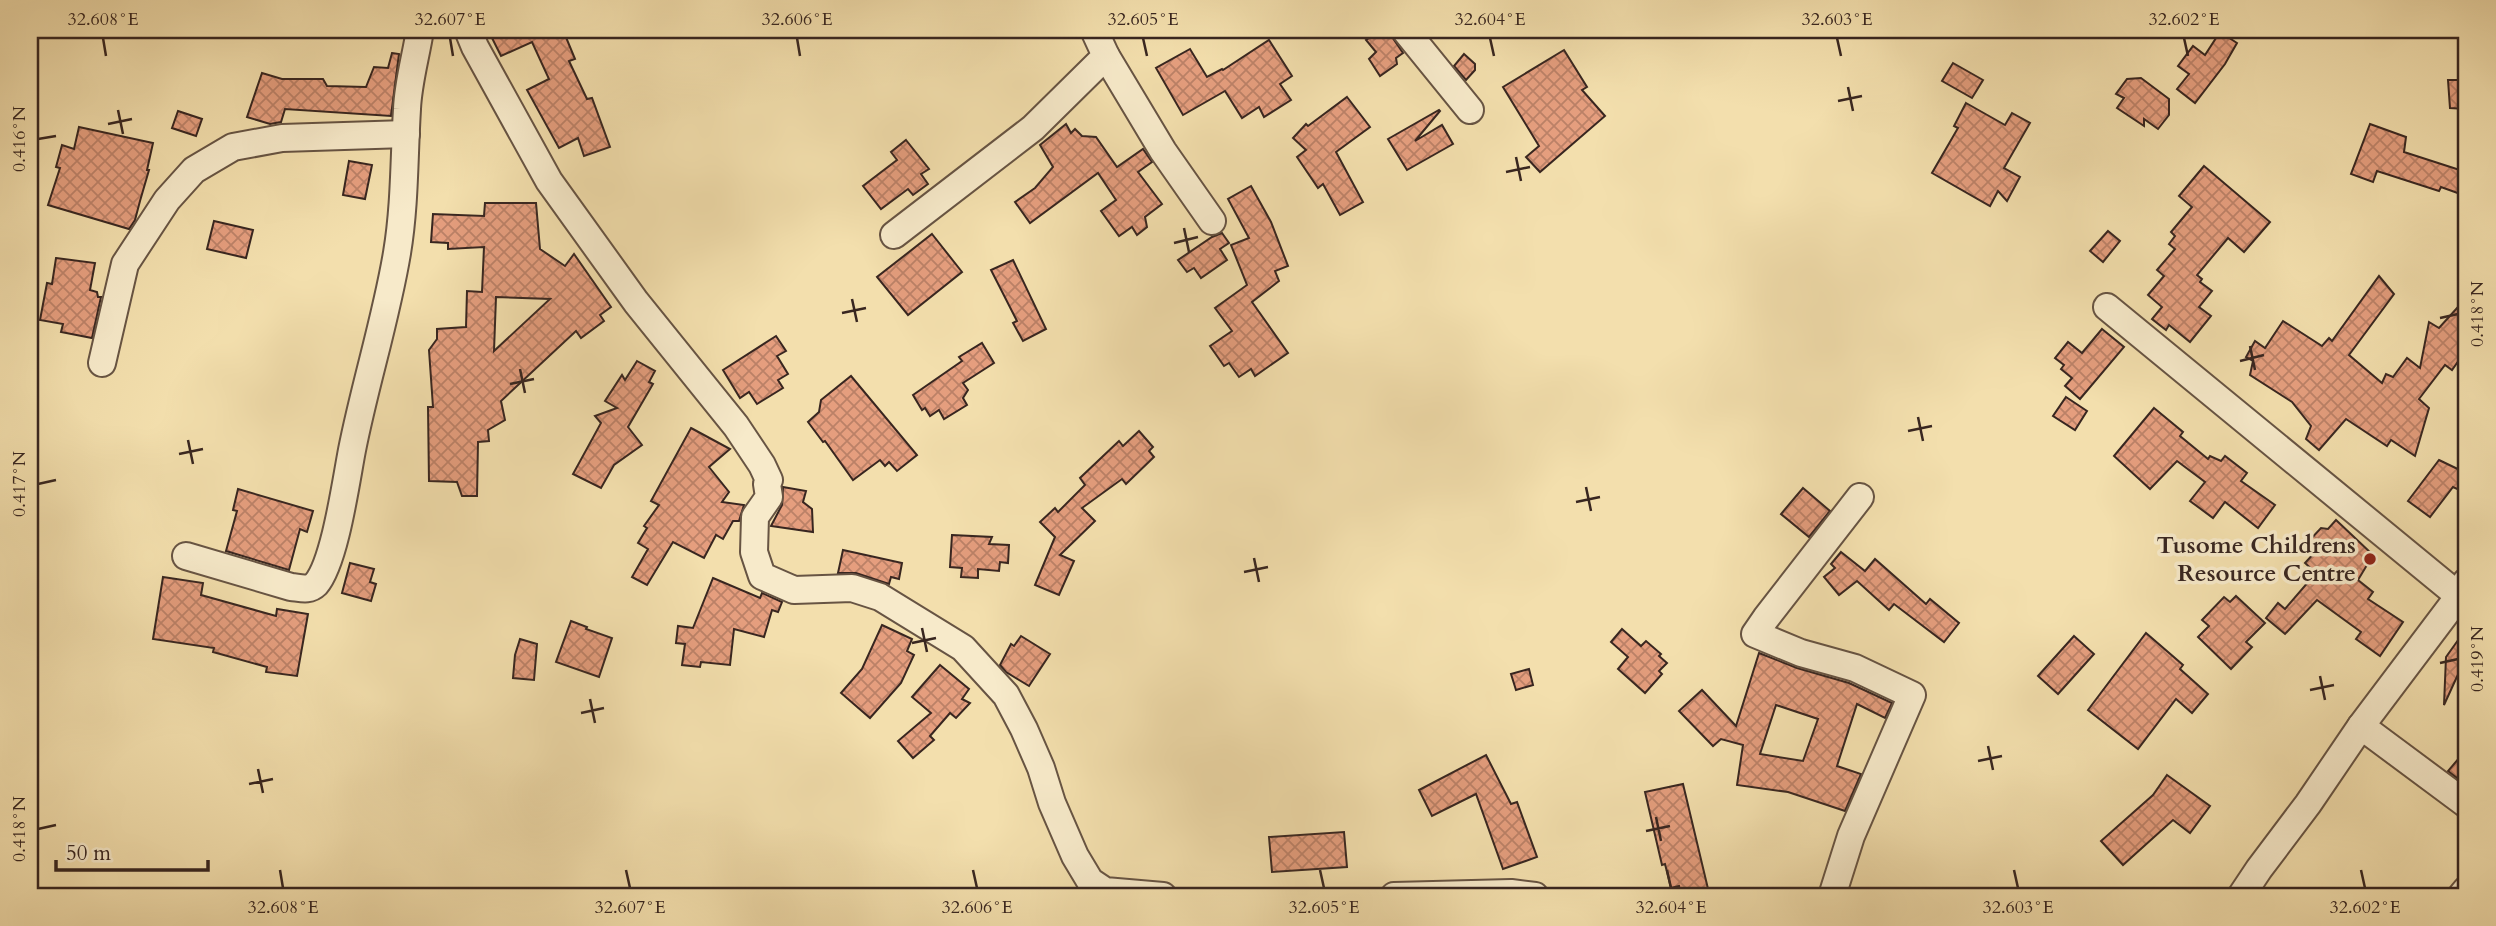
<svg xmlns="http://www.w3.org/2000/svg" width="2496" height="926" font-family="Cardo,serif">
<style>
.building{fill:url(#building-cross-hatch);stroke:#382620;stroke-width:2;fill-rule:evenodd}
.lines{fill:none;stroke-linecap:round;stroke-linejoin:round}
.minor-casing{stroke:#675443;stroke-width:30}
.minor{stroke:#f7eaca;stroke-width:26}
.ticks{fill:none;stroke:#382620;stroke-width:2.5}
.poi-dot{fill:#8f2418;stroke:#f7eaca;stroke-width:2.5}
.labels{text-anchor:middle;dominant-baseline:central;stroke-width:7;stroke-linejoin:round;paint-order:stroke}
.poi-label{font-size:24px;font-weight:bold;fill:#382620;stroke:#f7eaca;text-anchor:end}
.neatline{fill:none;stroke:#382620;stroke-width:2.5}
.ticks-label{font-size:18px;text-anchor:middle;fill:#382620}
</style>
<defs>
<pattern id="building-cross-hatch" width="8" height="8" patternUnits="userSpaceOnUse" patternTransform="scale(1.75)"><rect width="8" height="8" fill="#e59e7e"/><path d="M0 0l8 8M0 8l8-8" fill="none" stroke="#bb8167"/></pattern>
</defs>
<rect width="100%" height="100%" fill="#f3dfad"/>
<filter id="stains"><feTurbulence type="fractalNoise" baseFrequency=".00286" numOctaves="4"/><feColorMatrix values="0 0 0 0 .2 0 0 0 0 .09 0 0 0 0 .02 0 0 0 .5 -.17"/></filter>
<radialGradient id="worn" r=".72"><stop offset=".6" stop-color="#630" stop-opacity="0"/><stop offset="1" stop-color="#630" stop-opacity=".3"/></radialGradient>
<g class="building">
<polygon points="488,30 563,30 575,59 569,61 587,99 592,98 610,147 584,156 578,138 559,148 527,90 549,79 532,42 501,56"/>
<polygon points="1381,30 1390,34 1403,53 1396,58 1397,64 1380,76 1369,59 1376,52 1366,40"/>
<polygon points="2220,32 2237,43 2225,64 2195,103 2177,89 2189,74 2178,66 2193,46 2205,55"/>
<polygon points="1269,40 1292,76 1280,84 1291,100 1264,117 1259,107 1242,118 1225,91 1183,115 1156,68 1190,49 1207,77 1222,69 1223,70"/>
<polygon points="1564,50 1587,87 1582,90 1605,116 1540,172 1526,157 1539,146 1503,87"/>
<polygon points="392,53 399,54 391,116 285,109 281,122 270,124 247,117 262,73 282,79 323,79 327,86 366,87 374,67 388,68"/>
<polygon points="1464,54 1475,64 1475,70 1466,80 1454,66"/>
<polygon points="1953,63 1983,80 1972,98 1942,81"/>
<polygon points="2141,78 2169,99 2169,115 2158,129 2144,119 2144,126 2117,108 2124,98 2116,94 2127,79"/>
<polygon points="2448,80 2466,80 2466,109 2450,108"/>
<polygon points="1347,97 1370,127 1336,152 1363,202 1340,215 1323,184 1318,188 1297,157 1306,150 1293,138 1306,124 1308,126"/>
<polygon points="1966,103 2005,125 2012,113 2030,123 2004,168 2020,177 2007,201 1998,191 1990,206 1932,173 1958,128 1954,126"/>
<polygon points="1439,110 1440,111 1415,141 1442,125 1453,144 1407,170 1388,139"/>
<polygon points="178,111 202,119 196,136 172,128"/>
<polygon points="1066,124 1071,133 1075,129 1082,136 1096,137 1117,167 1143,149 1152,162 1138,172 1162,204 1145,217 1147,227 1137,235 1132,227 1119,236 1101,211 1116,200 1098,173 1030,223 1015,202 1035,188 1053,167 1040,145"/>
<polygon points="2370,124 2406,137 2404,152 2466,172 2466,196 2441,187 2439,191 2377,171 2373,182 2351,174"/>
<polygon points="79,127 153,143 147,170 149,170 140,201 135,220 129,229 48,205 60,168 56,167 62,145 74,149"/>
<polygon points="906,140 929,169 921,174 928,184 913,195 908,189 881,209 863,186 897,160 891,152"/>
<polygon points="349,161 372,165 365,199 343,195"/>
<polygon points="2204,166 2270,222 2244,252 2228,238 2197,275 2202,279 2200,282 2212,291 2199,307 2211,316 2190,342 2169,325 2166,330 2152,319 2162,307 2148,295 2164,276 2157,270 2175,249 2169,244 2175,236 2171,232 2192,207 2179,196"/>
<polygon points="1251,186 1271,222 1288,266 1275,271 1279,281 1252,302 1288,353 1255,376 1251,369 1239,377 1229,363 1224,366 1210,346 1232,331 1215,308 1247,285 1231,245 1249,238 1228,199"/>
<path d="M 485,203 L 536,203 L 540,249 L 565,266 L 574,254 L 611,307 L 600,315 L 604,321 L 581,338 L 576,331 L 501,401 L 505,420 L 488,430 L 489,441 L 478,442 L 477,496 L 462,496 L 457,482 L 429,481 L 428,407 L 433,407 L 429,350 L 437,339 L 437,329 L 466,327 L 467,291 L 482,292 L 484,247 L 448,249 L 448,243 L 431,242 L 433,214 L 484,216 ZM 496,297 L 550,299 L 494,351 Z"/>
<polygon points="214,221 253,230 246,258 207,249"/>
<polygon points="2108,231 2120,241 2103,262 2090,251"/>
<polygon points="1222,233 1229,243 1220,249 1227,260 1201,278 1194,268 1187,272 1178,260 1212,237"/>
<polygon points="932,234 962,272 908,315 877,277"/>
<polygon points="56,258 95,263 90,290 97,292 98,297 101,297 92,338 61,332 63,324 40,320 47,283 52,284"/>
<polygon points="1013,260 1046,329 1023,341 1013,323 1017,321 991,270"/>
<polygon points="2379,276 2394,294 2349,355 2382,383 2386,374 2393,377 2407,358 2420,368 2429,322 2439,328 2458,307 2466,314 2466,350 2452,370 2445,365 2419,399 2429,408 2415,456 2391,440 2387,446 2346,419 2319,450 2306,439 2311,426 2292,402 2250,375 2253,361 2246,357 2255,341 2265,348 2283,321 2322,346 2329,338 2332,341"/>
<polygon points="2102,329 2124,347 2080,399 2065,386 2072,378 2061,369 2064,365 2055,358 2068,342 2082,353"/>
<polygon points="776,336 786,351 777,356 788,374 778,380 783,388 757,404 749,392 740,398 723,370"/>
<polygon points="982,343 994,363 963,383 968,390 963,398 967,405 944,419 939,410 930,416 925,408 922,410 913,395 962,361 959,357"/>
<polygon points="637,361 655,371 649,382 653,384 628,427 642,445 614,465 601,488 573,474 601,423 595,416 617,408 605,401 622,375 625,380"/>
<polygon points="851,376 917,455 897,471 889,462 885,466 880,460 853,480 825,441 823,442 808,422 819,412 821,400"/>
<polygon points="2066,397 2087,411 2075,430 2053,416"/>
<polygon points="2154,408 2183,432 2180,436 2208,459 2210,456 2221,461 2225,456 2247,473 2241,481 2275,505 2258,528 2225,502 2213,518 2190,501 2205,482 2177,461 2150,489 2114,456"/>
<polygon points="691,428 730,449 709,467 729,492 722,502 744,505 739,521 733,521 723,539 716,535 704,558 673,542 647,585 632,577 648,549 638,543 647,528 644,526 659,505 651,501"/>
<polygon points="1139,431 1153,447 1149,451 1154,457 1126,484 1122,479 1082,508 1095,521 1060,555 1074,561 1059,595 1035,585 1055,537 1040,522 1055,508 1058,512 1085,485 1080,478 1119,441 1123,446"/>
<polygon points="2439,460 2466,473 2466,493 2453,487 2430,517 2408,501"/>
<polygon points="783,487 806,491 803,502 812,509 813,532 771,526 782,505"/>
<polygon points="1803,488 1830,511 1809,537 1781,514"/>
<polygon points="238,489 313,511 307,532 300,529 289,570 226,551 237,511 233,510"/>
<polygon points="2336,520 2373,555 2358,580 2373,592 2368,599 2403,622 2380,656 2356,639 2361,632 2317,600 2285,634 2266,618 2278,603 2285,609 2316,573 2305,563 2317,550 2308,542 2321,528 2328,529"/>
<polygon points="952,535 992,537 989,544 1009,545 1008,563 1000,562 999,571 978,569 978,578 961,577 962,568 950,567"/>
<polygon points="843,550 902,563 899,579 891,577 889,584 856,573 838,573"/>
<polygon points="1841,552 1865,571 1875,559 1926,604 1930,599 1959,623 1944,642 1894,604 1889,610 1857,581 1839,595 1824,577 1835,568 1831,564"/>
<polygon points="350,563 374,569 370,582 376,584 371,601 342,593"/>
<polygon points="163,577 203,583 201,595 276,616 277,609 308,614 297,676 266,672 267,667 213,652 214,648 153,639"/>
<polygon points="713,578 760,598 762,593 782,602 778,612 772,610 764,637 734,629 730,665 701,662 700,667 682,665 685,644 676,643 678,626 693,628"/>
<polygon points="2236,596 2265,623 2246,642 2252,647 2231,669 2198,637 2209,626 2202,620 2224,597 2230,602"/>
<polygon points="571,621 587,627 586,629 612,638 599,677 556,662"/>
<polygon points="882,625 912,639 907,651 914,655 901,683 870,718 841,693 862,669"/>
<polygon points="1622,629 1641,646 1646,641 1661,654 1659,656 1667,663 1659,671 1662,674 1645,693 1618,669 1628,657 1611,642"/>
<polygon points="2466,629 2466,657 2444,705 2446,657"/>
<polygon points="2146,633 2183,665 2180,669 2208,694 2192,713 2176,699 2138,749 2088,710"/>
<polygon points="1021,636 1050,654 1029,686 1006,672 1000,665 1011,644 1014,646"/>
<polygon points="2074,636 2094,654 2058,694 2038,676"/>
<polygon points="520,639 537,644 534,680 513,678 515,655"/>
<path d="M 1759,653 L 1797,668 L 1849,683 L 1892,703 L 1885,718 L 1857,704 L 1837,766 L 1861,774 L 1845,811 L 1788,792 L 1737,785 L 1743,745 L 1721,739 L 1713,746 L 1679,711 L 1702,690 L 1736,726 ZM 1776,705 L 1818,719 L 1803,761 L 1760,754 Z"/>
<polygon points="940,665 969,689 962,699 970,703 956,718 950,713 930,736 934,740 913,758 898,741 931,713 912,697"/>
<polygon points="1529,669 1533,685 1516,690 1511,674"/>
<polygon points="2466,750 2466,785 2448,771"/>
<polygon points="1486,755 1511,804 1517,802 1537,857 1503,869 1476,794 1432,816 1419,790"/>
<polygon points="2167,775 2210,806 2190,833 2173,820 2123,865 2101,841 2153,795"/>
<polygon points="1683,784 1709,893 1695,896 1681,896 1679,886 1671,888 1665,864 1662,865 1645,792"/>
<polygon points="1344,832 1347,867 1272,872 1269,837"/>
</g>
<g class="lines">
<defs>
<g id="minor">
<polyline points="468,30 475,47 549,181 636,302 736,426 762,465 769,480 767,484 769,497 755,517 754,552 762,576 794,590 852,588 880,597 963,648 1006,695 1024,729 1041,768 1052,803 1075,856 1090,881 1105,891 1163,896"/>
<polyline points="1405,30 1470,110"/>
<polyline points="1106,56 1163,151 1212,221"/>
<polyline points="894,235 1033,128 1106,56 1094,30"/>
<polyline points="2107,307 2459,596"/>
<polyline points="102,363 125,264 167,200 194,170 233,147 282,138 406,134"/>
<path d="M 186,556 L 291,587 C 301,588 309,591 316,584 C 335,562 346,481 352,450 C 365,384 386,319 397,253 C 405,205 404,157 407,109 C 408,83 416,56 420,30"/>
<polyline points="2361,726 2466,804"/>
<polyline points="1394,896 1511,893 1535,896"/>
<polyline points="1832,896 1851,836 1912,695 1855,668 1801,653 1755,634 1766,618 1860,497"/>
<polyline points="2241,896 2259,869 2308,804 2361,726 2459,596 2466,582"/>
<polyline points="2461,896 2466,890"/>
</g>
</defs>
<use href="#minor" class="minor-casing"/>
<use href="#minor" class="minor"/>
</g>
<path class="ticks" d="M 103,38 L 106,56M 450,38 L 453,56M 797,38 L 800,56M 1143,38 L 1147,56M 1490,38 L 1494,56M 1837,38 L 1841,56M 2184,38 L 2188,56M 1848,87 L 1853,111M 1838,101 L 1862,96M 118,110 L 123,134M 108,124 L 132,119M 38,139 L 56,136M 1516,157 L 1521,181M 1506,172 L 1530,167M 1184,228 L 1189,252M 1174,243 L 1198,237M 852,299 L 857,322M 842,313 L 866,308M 2440,318 L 2458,314M 2250,346 L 2255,370M 2240,361 L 2264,355M 520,369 L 525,393M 510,384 L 534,379M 1918,417 L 1923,441M 1908,431 L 1932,426M 188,440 L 193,464M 179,454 L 203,449M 38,484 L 56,480M 1586,487 L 1591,511M 1576,502 L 1600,497M 1254,558 L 1259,582M 1244,572 L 1268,567M 922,628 L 927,652M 912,643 L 936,638M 2440,663 L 2458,659M 2320,676 L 2325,700M 2310,690 L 2334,685M 590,699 L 595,723M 581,713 L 604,708M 1988,746 L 1993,770M 1978,761 L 2002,756M 258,769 L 263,793M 249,784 L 273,779M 1656,817 L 1661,841M 38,829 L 56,825M 1646,831 L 1670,826M 280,870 L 283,888M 626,870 L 630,888M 973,870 L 977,888M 1320,870 L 1324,888M 1667,870 L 1671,888M 2014,870 L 2018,888M 2361,870 L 2365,888"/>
<circle class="poi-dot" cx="2370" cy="559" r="7"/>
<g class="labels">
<g class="poi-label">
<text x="2356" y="545">Tusome Childrens<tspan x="2356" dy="28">Resource Centre</tspan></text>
</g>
</g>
<rect width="2496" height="926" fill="none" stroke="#f3dfad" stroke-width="77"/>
<path d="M56 860v10h152v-10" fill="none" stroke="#382620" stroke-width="3.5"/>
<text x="66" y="860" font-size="21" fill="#382620" stroke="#f7eaca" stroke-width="5" paint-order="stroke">50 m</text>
<rect x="38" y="38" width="2420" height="850" class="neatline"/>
<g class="ticks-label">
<text x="103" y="25">32.608°E</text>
<text x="450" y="25">32.607°E</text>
<text x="797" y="25">32.606°E</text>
<text x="1143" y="25">32.605°E</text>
<text x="1490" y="25">32.604°E</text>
<text x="1837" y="25">32.603°E</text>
<text x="2184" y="25">32.602°E</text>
<text transform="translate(19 139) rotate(-90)" y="6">0.416°N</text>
<text transform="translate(2477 314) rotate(-90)" y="6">0.418°N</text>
<text transform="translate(19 484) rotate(-90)" y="6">0.417°N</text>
<text transform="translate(2477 659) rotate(-90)" y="6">0.419°N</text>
<text transform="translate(19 829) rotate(-90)" y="6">0.418°N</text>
<text x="283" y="913">32.608°E</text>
<text x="630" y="913">32.607°E</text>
<text x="977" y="913">32.606°E</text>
<text x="1324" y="913">32.605°E</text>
<text x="1671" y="913">32.604°E</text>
<text x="2018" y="913">32.603°E</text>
<text x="2365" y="913">32.602°E</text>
</g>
<rect width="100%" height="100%" filter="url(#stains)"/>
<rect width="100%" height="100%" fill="url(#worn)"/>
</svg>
